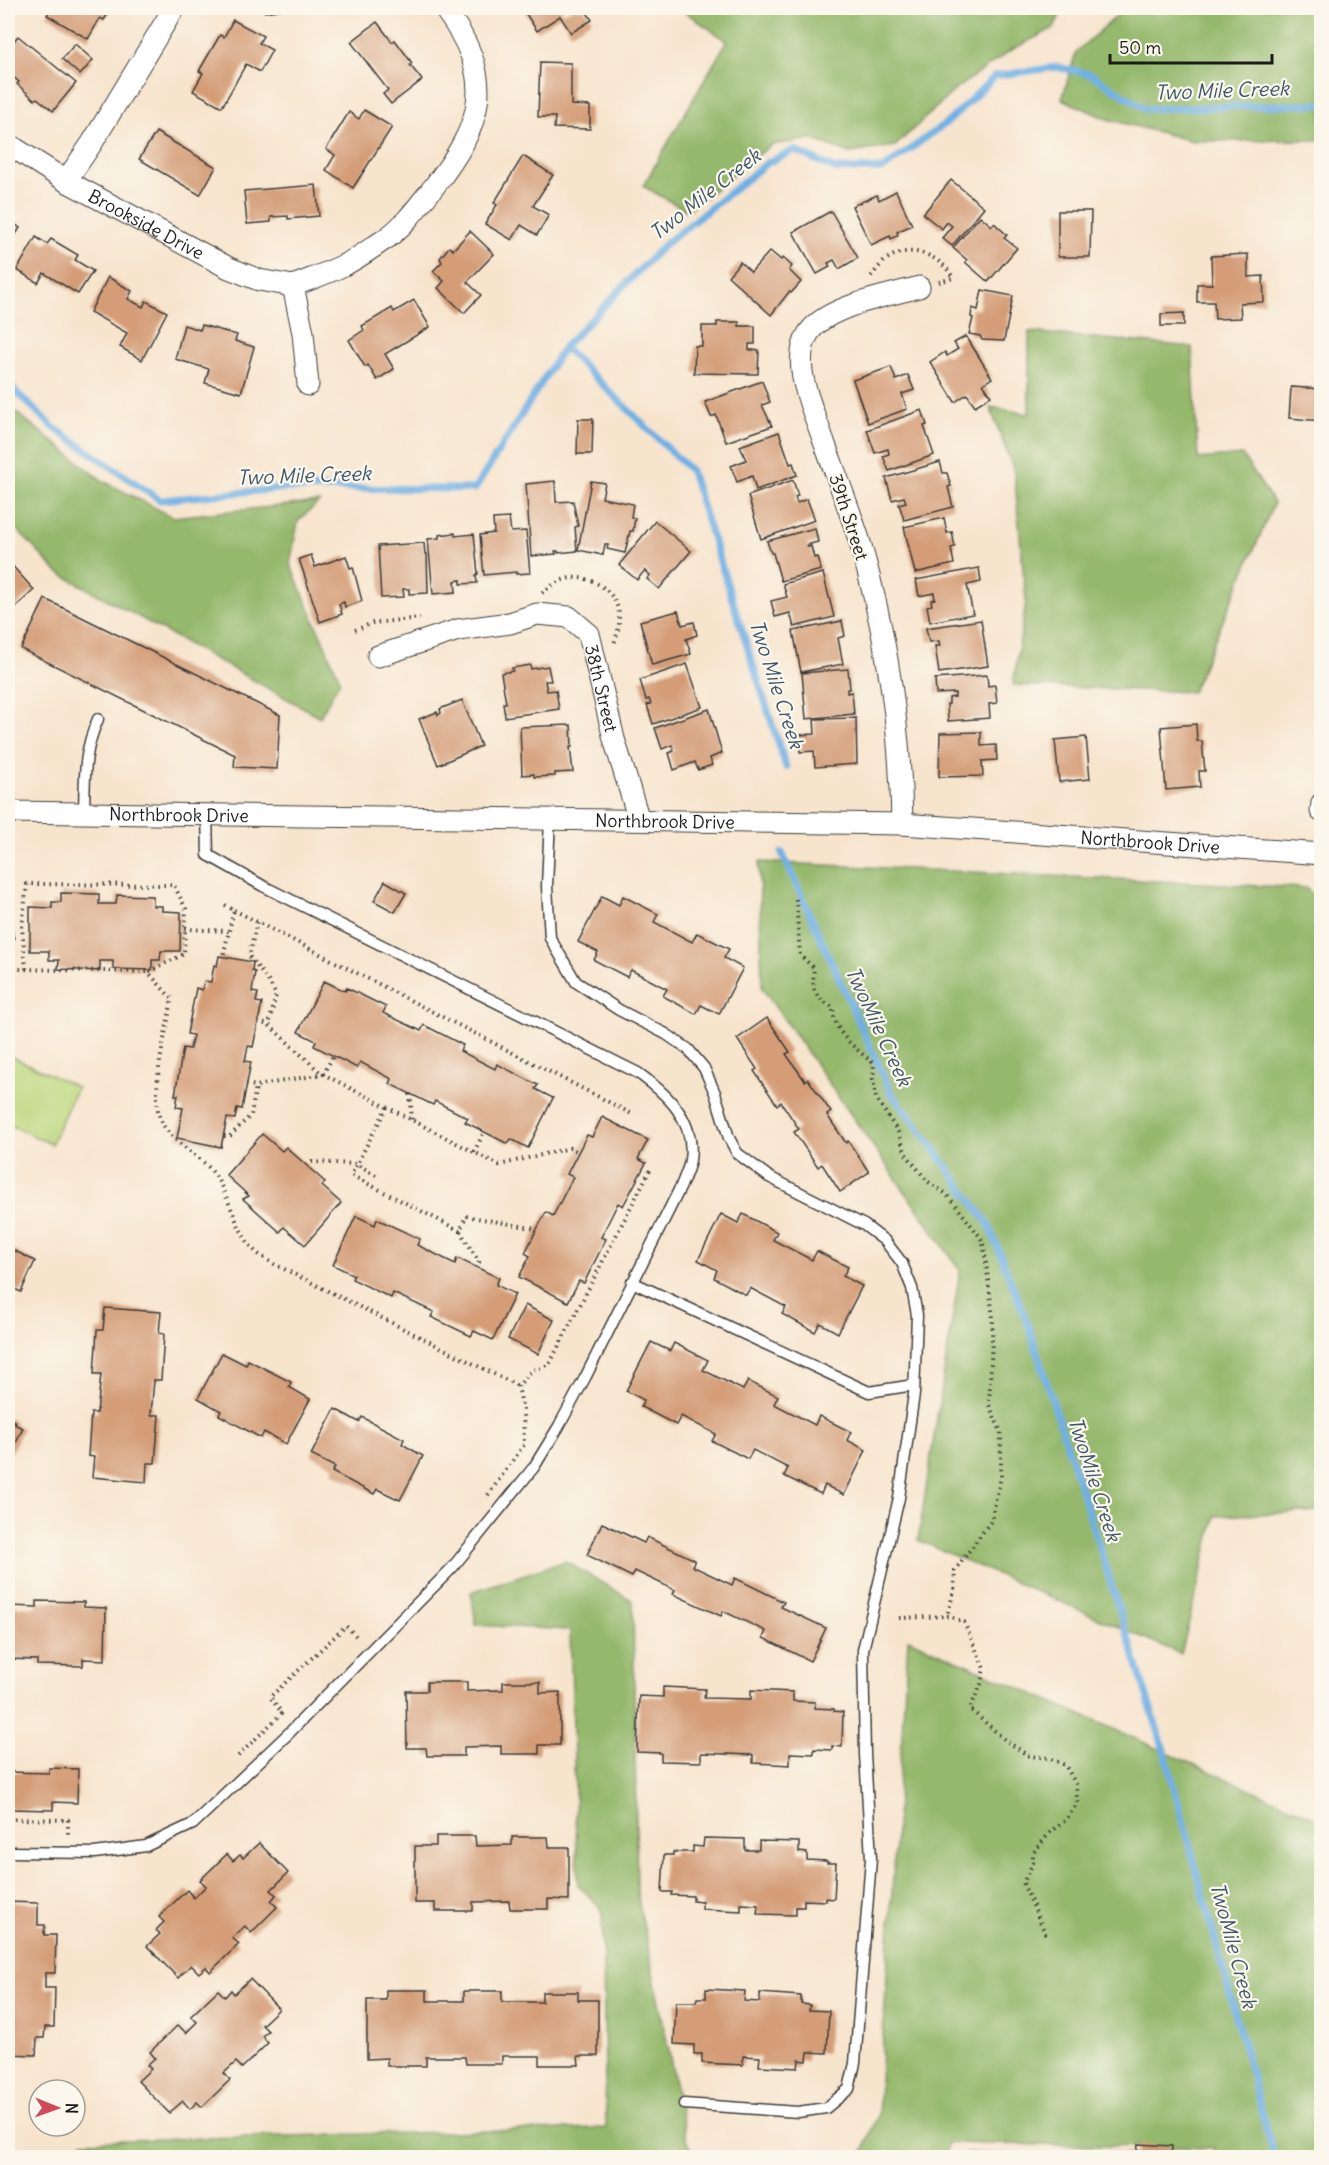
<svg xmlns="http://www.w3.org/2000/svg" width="1329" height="2165" font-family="Delius,sans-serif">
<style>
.green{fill:#bbd77d;stroke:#6c7a4c;stroke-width:1.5}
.forest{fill:#94b86c;stroke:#586a44;stroke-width:1.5}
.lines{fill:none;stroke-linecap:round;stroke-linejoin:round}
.stream{stroke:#71b0e4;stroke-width:7}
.building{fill:#d49d78}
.lane-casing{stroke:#3d3a37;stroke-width:13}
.street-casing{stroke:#3d3a37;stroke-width:23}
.path{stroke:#3d3a37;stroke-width:4;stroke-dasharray:1.5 4.5;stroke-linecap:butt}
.lane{stroke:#fff;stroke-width:10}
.street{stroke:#fff;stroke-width:21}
.labels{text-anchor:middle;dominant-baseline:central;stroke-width:4.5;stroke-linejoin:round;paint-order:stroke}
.street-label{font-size:18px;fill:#1c1c1c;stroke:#fbf7ec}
.water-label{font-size:20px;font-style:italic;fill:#3e576c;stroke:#fbf7ec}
</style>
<rect width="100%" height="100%" fill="#fbf7ec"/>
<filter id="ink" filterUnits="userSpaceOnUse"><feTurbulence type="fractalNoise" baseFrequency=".0167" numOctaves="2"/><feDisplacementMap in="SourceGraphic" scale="12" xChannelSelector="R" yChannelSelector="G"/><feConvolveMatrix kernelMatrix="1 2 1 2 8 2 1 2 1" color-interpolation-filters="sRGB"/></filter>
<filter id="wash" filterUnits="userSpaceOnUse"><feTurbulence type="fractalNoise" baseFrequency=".008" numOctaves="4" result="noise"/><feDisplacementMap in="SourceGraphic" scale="24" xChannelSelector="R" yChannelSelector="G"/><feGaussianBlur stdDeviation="1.35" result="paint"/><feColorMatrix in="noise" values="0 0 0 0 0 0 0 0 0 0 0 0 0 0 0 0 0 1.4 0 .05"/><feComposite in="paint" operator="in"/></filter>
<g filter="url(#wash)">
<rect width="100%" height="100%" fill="#f7e4cd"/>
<polygon class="green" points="8,1055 77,1087 51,1144 8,1124"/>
<g class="forest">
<polygon points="679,8 1063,8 1054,28 1011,50 956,89 895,146 850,153 812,139 771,145 687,211 643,186 727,41"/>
<polygon points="1126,8 1321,8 1321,140 1193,141 1107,119 1062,99 1076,52"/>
<polygon points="1029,332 1192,347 1198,459 1242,455 1274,503 1192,692 1013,685 1026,601 1014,471 990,407 1029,414"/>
<polygon points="8,406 103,481 173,517 319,502 298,521 290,564 340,680 320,717 57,572 8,520"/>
<polygon points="759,862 1306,888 1321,903 1321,1511 1215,1516 1181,1654 918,1540 960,1270 762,988"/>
<polygon points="565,1561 633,1601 637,1893 687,2142 695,2157 81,2158 82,2141 606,2128 602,1909 578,1885 570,1630 476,1625 471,1592"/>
<polygon points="908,1639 1321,1820 1321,2157 1215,2157 1215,2148 948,2143 946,2157 860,2158 878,2115"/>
</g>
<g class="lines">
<g class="stream">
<polyline points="564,347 664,245 767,163 794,150 835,169 883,169 949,121 995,76 1057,67 1090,74 1146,109 1322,104"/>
<polyline points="8,384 53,427 160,500 290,488 475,489 564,347 691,471 786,767"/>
<polyline points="782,853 891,1093 924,1135 989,1225 1030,1330 1165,1753 1274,2158"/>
</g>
</g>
<g id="blocks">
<g class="building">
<polygon points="52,8 112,8 104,20 100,18 88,39 47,15"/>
<polygon points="264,8 283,8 283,9 265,12"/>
<polygon points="522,8 560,8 563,13 573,8 584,8 592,20 571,33 560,16 537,31"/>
<polygon points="233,20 263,36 259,43 272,50 260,72 246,64 222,107 193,91 203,73 199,71 220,35 224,37"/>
<polygon points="377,22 392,42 395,40 412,63 410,65 422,80 391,104 383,94 388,90 351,42"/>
<polygon points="18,36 76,83 53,111 37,98 35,100 17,84 19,82 8,72 8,48"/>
<polygon points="75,44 93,60 80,75 62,59"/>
<polygon points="540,62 571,63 571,105 590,106 590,129 554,128 555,117 538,117"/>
<polygon points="364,110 392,127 353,188 326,170 335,155 326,149 349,112 359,119"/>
<polygon points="156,132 216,167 200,195 139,159"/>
<polygon points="523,156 553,175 533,206 549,215 537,235 521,225 512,240 485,224 497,205 494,203"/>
<polygon points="951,180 984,207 952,246 942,238 952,226 947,222 942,229 923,214"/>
<polygon points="316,185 319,216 288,219 288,216 271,217 271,222 247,224 244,191"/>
<polygon points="896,191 912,225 897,232 898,235 891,239 890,236 871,245 852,206 877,195 879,200"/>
<polygon points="831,211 858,258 839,269 834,260 828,263 830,267 817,274 793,232"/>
<polygon points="1058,211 1091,211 1090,257 1058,257"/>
<polygon points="980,216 992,226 994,223 1007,235 1004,238 1017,248 988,282 965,262 967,260 953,248"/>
<polygon points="8,219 20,228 8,246"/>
<polygon points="470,231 494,254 467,282 481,295 464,313 438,288 444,281 433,271 442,262 440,258 449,247 453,250"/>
<polygon points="36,237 47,244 51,239 78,255 75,260 93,271 78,294 44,273 38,283 17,270"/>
<polygon points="770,251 781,260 783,258 792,266 789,270 801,282 791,293 789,292 771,315 728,276 740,262 751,272"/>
<polygon points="1248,254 1248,277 1263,276 1264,302 1240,303 1241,318 1215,319 1214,302 1197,302 1197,284 1212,284 1211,256"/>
<polygon points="108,277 132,291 128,299 143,307 146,301 167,312 142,360 120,347 127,333 90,312"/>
<polygon points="982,290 1013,296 1004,341 982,340 980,336 969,334 973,318 971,317 972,308 978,310"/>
<polygon points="414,300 430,327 385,354 394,369 377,380 368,365 365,367 349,340 364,330 362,326 392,308 394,312"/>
<polygon points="1184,313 1184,326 1161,326 1161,314"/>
<polygon points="717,322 739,322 739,326 755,326 755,344 749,344 749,350 759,350 758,374 694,373 695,346 702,346 702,326 717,326"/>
<polygon points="184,325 200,330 202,325 237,335 235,341 254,347 241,393 205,383 209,369 175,359"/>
<polygon points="966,336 992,378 983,384 991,396 975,406 967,394 955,402 930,362 945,352 947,356 958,349 954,343"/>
<polygon points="891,367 896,380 908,375 914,390 902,394 907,409 868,423 853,380"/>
<polygon points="762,381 770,402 762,405 772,426 726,442 716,415 711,417 705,402"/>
<polygon points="1291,387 1322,389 1322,421 1289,418"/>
<polygon points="922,410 927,425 924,426 934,455 889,471 883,456 889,454 888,449 875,453 867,430"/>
<polygon points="578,419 593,419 592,454 577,454"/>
<polygon points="779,432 790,464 793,463 797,475 756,490 752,476 737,482 731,466 746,460 740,446"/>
<polygon points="940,462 943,473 947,473 951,486 948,487 953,507 904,520 899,504 906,502 904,497 892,500 886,478"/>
<polygon points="793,480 798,496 795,497 797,503 807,499 815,520 761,539 748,496"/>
<polygon points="555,481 556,502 573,501 578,526 575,527 577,551 558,553 558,551 555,551 556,554 531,556 526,484"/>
<polygon points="591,481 605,483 602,498 633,504 631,517 635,518 633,531 630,531 625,553 607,549 608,545 605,544 603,555 578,550"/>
<polygon points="509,518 511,532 526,531 530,573 516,574 516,572 484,575 480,535 494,533 493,519"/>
<polygon points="944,518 947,533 952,532 955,547 951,548 954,564 915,573 904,527"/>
<polygon points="655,521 691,551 659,589 647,579 650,575 645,570 637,580 619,565"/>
<polygon points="815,528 818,542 807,545 808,547 811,546 814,558 818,557 821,570 781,581 773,553 771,553 767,541"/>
<polygon points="455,533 455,536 474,534 478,574 476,575 477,583 461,584 461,580 455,581 456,592 433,594 428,539 439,538 439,535"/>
<polygon points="424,543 425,554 427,554 428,593 409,594 409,589 403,589 404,597 381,598 378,546"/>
<polygon points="311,555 315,567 346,556 350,568 353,567 362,601 345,607 344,602 339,604 342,614 320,622 299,559"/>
<polygon points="8,561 34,590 8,614"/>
<polygon points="979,568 981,582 967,585 973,614 930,622 927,606 932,605 931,600 935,599 934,593 919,596 916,580"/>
<polygon points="823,573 834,617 794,627 790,613 775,617 771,601 787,597 783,584"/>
<polygon points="45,599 280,715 277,769 234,767 235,755 21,649"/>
<polygon points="678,611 682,625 694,622 697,635 686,639 691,654 652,665 640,621"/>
<polygon points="981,620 988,666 939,673 935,646 940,646 939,641 929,642 926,628"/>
<polygon points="842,621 845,636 838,638 843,664 801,672 793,631"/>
<polygon points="687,664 702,707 653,724 647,705 651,704 649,699 646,700 640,680"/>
<polygon points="530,665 531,669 548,666 551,681 545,681 547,691 556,690 559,709 505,717 503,703 506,703 501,673 513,671 512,668"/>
<polygon points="848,669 850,689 847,689 847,693 852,692 854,714 806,719 802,673"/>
<polygon points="987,675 988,686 995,685 997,703 989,704 990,718 948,721 947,704 949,704 949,698 955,697 955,693 936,694 935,679"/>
<polygon points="462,700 481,746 438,765 419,719 437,712 438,715 441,713 440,709"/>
<polygon points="709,709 722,753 710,758 712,765 698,770 695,762 674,770 669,753 674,751 672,745 662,749 655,728"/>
<polygon points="856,718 857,764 815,767 814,751 800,752 799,735 815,734 814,719"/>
<polygon points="1196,724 1197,741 1202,741 1205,771 1199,771 1200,787 1166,790 1161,727"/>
<polygon points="571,725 572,747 570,747 573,772 555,773 555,776 534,777 534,774 522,775 520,727"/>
<polygon points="981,732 981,746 996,745 997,760 982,761 983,776 939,777 940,733"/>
<polygon points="1086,737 1090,779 1059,782 1055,740"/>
<polygon points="385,881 406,893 395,912 374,901"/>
<polygon points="61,893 99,894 99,904 116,904 117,895 153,896 153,906 162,906 162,911 181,912 180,951 161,951 160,960 152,960 152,970 113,969 113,961 100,961 100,971 58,969 59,960 49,960 49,951 30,951 30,907 52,908 52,902 61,902"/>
<polygon points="602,896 619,905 623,896 658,914 654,922 692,942 697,933 729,949 724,958 743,968 719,1014 701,1005 696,1014 663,996 667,989 631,970 627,977 594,960 598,952 578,942"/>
<polygon points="10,918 14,939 8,940 8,919"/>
<polygon points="219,956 253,962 252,971 255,972 252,992 258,993 256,1002 262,1003 253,1047 248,1046 245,1061 251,1062 242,1109 237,1108 235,1119 227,1118 221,1147 177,1138 183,1108 176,1107 178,1095 175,1095 183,1048 190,1049 193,1035 187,1034 196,988 202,990 204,981 211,982 214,965 217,966"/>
<polygon points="324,981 345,991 347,988 386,1007 383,1013 421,1031 424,1025 463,1045 460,1051 495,1069 497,1064 538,1085 535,1089 553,1098 528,1148 511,1139 508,1144 465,1122 468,1118 435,1101 433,1105 390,1084 392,1079 360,1062 357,1068 314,1046 316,1041 298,1032"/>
<polygon points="767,1018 790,1052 786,1054 805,1081 808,1079 831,1112 827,1115 846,1143 848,1141 869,1172 840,1192 822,1164 818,1167 794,1132 799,1129 781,1102 777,1105 754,1071 757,1069 737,1039"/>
<polygon points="602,1117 648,1140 638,1159 646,1163 623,1206 618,1203 601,1237 606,1239 584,1283 579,1281 568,1302 519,1277 530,1256 525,1253 537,1229 546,1212 553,1216 573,1177 567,1174 587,1135 592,1137"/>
<polygon points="262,1134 282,1151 286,1147 325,1182 322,1186 341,1203 305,1245 284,1227 280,1232 243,1199 249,1196 226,1175"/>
<polygon points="721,1214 738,1223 743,1214 777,1232 773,1240 812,1260 817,1251 848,1267 843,1276 862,1286 838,1333 820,1323 815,1332 782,1314 786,1307 750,1288 746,1295 714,1278 717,1270 698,1260"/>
<polygon points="356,1216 375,1225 377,1219 420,1239 417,1245 455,1264 457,1258 499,1278 496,1285 515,1294 493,1340 474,1331 471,1336 431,1317 434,1312 393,1293 391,1298 352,1279 354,1275 333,1265"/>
<polygon points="13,1250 35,1261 21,1292 8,1286 8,1254 11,1255"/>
<polygon points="525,1305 554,1320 538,1354 508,1339"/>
<polygon points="105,1308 161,1312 159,1333 164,1334 161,1380 154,1380 151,1415 159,1415 155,1463 147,1463 146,1482 92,1477 94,1457 88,1456 91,1413 97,1413 101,1374 94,1374 97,1330 103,1330"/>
<polygon points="651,1342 670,1351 674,1343 708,1360 703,1370 743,1390 748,1381 778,1396 774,1404 815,1425 819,1416 851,1432 847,1440 866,1450 844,1495 825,1485 821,1494 784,1476 788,1468 753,1450 748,1459 712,1441 716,1434 681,1416 676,1425 641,1407 644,1400 626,1391"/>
<polygon points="222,1353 246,1365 248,1360 291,1382 289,1387 310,1399 286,1444 264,1432 261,1438 219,1415 221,1411 198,1398"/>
<polygon points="335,1409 359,1422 362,1417 404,1439 402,1444 423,1456 400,1500 377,1489 374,1494 332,1472 335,1467 311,1455"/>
<polygon points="8,1418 16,1422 14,1424 23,1428 8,1460"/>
<polygon points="602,1523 644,1543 647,1537 695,1560 692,1566 732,1585 735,1578 784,1602 781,1607 826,1628 810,1661 763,1638 766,1631 723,1611 721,1616 673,1594 675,1590 635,1571 632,1577 587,1555"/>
<polygon points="37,1601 84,1602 84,1607 106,1608 105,1660 83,1659 83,1666 37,1665 37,1660 8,1659 8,1606 37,1607"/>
<polygon points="427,1682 467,1682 467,1691 503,1690 503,1682 540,1682 540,1693 560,1692 560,1745 539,1745 539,1754 501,1754 501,1746 464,1747 464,1756 427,1756 426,1748 407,1748 406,1691 427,1691"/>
<polygon points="663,1687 705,1689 704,1698 751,1699 751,1690 793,1692 793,1701 815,1702 815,1708 834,1709 834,1711 843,1712 842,1747 832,1746 832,1750 814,1749 814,1754 790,1753 790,1765 753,1763 753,1755 701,1753 701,1762 661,1761 661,1753 637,1752 639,1696 663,1697"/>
<polygon points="49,1768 78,1769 77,1803 53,1802 53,1810 8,1809 8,1772 49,1773"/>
<polygon points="436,1836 475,1836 476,1846 512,1845 512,1837 548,1837 549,1847 569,1847 569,1900 548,1899 548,1909 510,1909 509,1901 473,1902 473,1911 435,1911 435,1903 415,1903 415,1846 436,1846"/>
<polygon points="704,1838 745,1839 745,1850 759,1850 759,1841 799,1842 799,1852 807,1853 807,1860 827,1861 827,1863 836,1863 834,1899 826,1898 826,1901 804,1900 804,1907 796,1907 796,1915 757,1914 758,1905 741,1904 741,1911 702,1909 702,1902 693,1901 693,1896 671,1895 672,1892 662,1892 664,1855 673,1855 673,1852 693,1852 693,1846 703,1847"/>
<polygon points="259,1843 288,1873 271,1890 276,1895 271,1901 277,1907 251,1933 245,1926 232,1938 239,1944 210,1972 206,1967 199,1973 191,1965 178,1978 147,1946 160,1934 156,1930 164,1922 159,1917 187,1890 194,1898 206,1886 200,1880 227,1854 233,1861 240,1855 243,1858"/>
<polygon points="8,1902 38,1903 38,1925 45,1925 44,1935 56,1935 55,1973 45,1973 45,1988 55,1988 54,2027 45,2027 44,2038 37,2038 36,2055 8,2054"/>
<polygon points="250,1979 279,2009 262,2025 268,2031 262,2036 268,2043 242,2068 236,2062 224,2073 230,2080 202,2107 197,2102 190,2109 183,2101 169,2113 138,2081 151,2069 147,2065 155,2058 150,2052 178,2025 186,2033 197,2022 191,2016 218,1990 225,1997 231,1990 234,1994"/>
<polygon points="706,1989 745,1991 744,2001 760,2002 760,1993 801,1996 801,2004 810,2005 809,2010 829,2011 827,2053 808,2052 807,2061 799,2060 798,2068 759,2066 760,2057 743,2056 743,2065 702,2063 702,2054 694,2054 694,2045 674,2044 676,2002 696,2002 697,1998 706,1998"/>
<polygon points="386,1990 427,1990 427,2001 464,2001 464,1991 502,1991 502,2002 542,2002 542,1992 578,1992 578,2000 598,2000 598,2056 578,2056 579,2065 540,2065 540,2056 502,2056 502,2064 466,2064 465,2057 426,2057 426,2066 387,2066 387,2058 367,2059 367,2000 386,2000"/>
<polygon points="1138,2144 1172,2146 1171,2158 1118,2158 1118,2153 1137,2154"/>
<polygon points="966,2151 1013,2155 1012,2158 965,2158"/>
</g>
</g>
</g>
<g filter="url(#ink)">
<use href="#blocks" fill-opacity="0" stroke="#3d3a37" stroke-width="1.5"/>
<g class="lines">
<defs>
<g id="lane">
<path d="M 84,813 C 85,776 83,753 98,719"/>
<polyline points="550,818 547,886 550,938 576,982 619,1010 666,1034 688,1049 704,1068 715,1093 729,1138 737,1153 769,1177 864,1225 885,1241 902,1263 912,1288 917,1315 914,1394 899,1498 863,1650 865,1754 871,1859 855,2063 849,2089 826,2108 798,2112 684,2104"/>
<polyline points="632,1282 869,1392 914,1385"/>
<path d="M 8,1852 L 95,1853 L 146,1846 L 193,1824 L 288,1734 L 452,1568 L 534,1467 L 559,1426 L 586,1376 L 681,1186 C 684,1178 689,1168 690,1160 C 696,1120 667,1094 638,1073 L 263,886 L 208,855 L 207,814"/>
</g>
<g id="street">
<path id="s1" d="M 8,144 L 66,181 L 229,268 L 259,280 L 293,286"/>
<polyline points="66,181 92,143 174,8"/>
<path d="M 293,286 C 310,279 328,273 344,265 C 359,258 373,247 387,238 C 405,225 419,205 433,188 C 485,122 496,78 444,8"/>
<polyline points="293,286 303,333 308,385"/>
<path id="s2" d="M 378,656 L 458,630 L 510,623 L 537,614 L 569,617 L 589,634 L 614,739 L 639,820"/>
<polyline points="1321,811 1322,803"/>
<path id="s3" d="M 8,812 L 902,824 L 1322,854"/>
<path d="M 902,824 C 901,730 887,637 861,546 C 850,510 836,475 823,439 C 813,409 790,365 808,334 C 825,306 888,296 919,287"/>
</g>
</defs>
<use href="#lane" class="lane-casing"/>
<use href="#street" class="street-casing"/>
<g class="path">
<path d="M 871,276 C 876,271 881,263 887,259 C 910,243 941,255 953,278 L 939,282"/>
<path d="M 542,593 C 551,586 560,579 572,578 C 594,576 618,593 619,616 C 620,625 617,635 614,644"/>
<polyline points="355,630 373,623 420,618"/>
<path d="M 796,899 L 800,955 L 814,968 C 812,990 813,996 833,1007 C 833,1034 856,1048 874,1064 L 873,1079 L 876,1098 L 898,1132 L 906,1154 L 927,1181 L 945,1193 L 954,1203 L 981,1238 L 984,1247 L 993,1318 L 989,1405 L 1001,1432 L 1001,1477 L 991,1521 L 955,1570 L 954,1591 L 947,1616"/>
<polyline points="225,905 234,910 229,931"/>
<polyline points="234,910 634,1115"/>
<polyline points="257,922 249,956 269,982 276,995 269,1025 321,1073 499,1165 570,1148 578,1152"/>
<polyline points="185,929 229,931 223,956"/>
<polyline points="26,969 22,927 27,884 174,885 186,909 184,954 148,972"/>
<path d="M 8,972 L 18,969 L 148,972 L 172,999 C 167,1029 150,1090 160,1118 C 168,1141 196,1152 211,1170 C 230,1194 235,1231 255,1251 C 260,1256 268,1260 274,1264 L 518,1386"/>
<polyline points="258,1022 269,1025"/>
<polyline points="246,1084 256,1086 323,1074 334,1055"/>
<polyline points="410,1094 412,1120"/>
<polyline points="387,1107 351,1175 460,1231 466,1216 537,1229"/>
<polyline points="224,1136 230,1136 251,1115 256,1086"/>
<polyline points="474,1152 484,1132"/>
<polyline points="307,1166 312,1162 356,1164 378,1176"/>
<polyline points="460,1231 479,1262 477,1268"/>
<polyline points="488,1495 524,1445 523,1410 518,1386 532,1370 549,1365 650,1170"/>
<polyline points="899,1618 947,1616 964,1622 984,1668 981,1684 970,1709 1005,1740 1029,1756 1049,1758 1065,1765 1076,1784 1077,1803 1066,1820 1051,1831 1033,1853 1033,1863 1023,1883 1046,1935"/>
<polyline points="238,1756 282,1713 270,1697 346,1626 359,1639"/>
<polyline points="8,1819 68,1820 68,1837"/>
</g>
<use href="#lane" class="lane"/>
<use href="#street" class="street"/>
</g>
</g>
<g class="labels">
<g class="street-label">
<text stroke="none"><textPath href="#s1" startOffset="160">Brookside Drive</textPath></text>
<text transform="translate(849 517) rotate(72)">39th Street</text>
<text stroke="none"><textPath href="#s2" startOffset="279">38th Street</textPath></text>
<text stroke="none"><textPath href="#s3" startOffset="171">Northbrook Drive</textPath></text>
<text stroke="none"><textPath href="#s3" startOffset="657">Northbrook Drive</textPath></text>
<text stroke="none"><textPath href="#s3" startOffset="1143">Northbrook Drive</textPath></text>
</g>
<g class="water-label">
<text transform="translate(1222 90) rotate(-2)">Two Mile Creek</text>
<text transform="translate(705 194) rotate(-38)">Two Mile Creek</text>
<text transform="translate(304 475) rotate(-2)">Two Mile Creek</text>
<text transform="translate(777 684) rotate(72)">Two Mile Creek</text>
<text transform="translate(879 1026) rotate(65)">TwoMile Creek</text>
<text transform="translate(1095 1479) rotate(72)">TwoMile Creek</text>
<text transform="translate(1234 1945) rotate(75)">TwoMile Creek</text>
</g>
</g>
<rect width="1329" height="2165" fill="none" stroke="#fbf7ec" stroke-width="30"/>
<g transform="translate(57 2108) rotate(91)"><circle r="28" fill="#fbf7ec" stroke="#a29f99" stroke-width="1.5"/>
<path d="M0-4.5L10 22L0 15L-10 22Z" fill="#d1495b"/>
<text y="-9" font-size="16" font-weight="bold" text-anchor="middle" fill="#1c1c1c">N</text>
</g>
<path d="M1110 54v9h162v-9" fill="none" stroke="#1c1c1c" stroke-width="3"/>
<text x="1119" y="54" font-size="18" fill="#1c1c1c" stroke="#fbf7ec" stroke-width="4.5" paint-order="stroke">50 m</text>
</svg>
